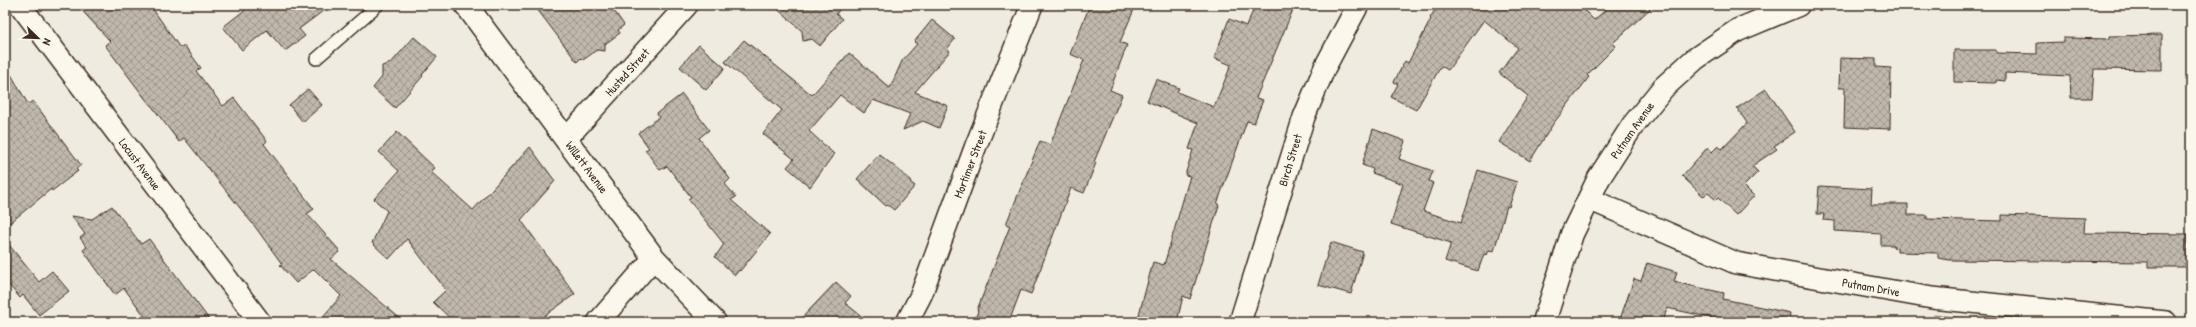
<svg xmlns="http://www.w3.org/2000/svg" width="2196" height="327" font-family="'Patrick Hand',sans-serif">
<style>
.green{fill:#d5cec3;stroke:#887c70}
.building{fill:url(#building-cross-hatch);stroke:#3b2a1e}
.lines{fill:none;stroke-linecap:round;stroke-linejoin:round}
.lane-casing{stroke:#3b2a1e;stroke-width:14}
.street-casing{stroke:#3b2a1e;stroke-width:24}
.secondary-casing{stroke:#3b2a1e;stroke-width:25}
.lane{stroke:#fbf7ec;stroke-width:11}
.street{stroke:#fbf7ec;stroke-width:21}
.secondary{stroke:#fbf7ec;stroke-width:22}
.labels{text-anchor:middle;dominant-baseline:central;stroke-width:4;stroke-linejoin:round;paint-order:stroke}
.street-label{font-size:12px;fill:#3b2a1e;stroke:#fbf7ec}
</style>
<defs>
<pattern id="building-cross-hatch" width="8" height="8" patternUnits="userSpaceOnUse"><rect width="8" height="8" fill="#c0b8ad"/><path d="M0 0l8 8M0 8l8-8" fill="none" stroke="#9d968c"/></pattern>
</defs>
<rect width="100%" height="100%" fill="#f0ebe0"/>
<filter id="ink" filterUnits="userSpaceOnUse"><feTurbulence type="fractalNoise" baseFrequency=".025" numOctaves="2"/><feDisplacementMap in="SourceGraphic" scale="8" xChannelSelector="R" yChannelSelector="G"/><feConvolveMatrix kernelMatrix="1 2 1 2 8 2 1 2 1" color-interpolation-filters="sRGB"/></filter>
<g filter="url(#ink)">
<polygon class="green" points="1934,315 2007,322 1934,322"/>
<g class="building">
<polygon points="77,5 150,5 180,48 184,45 201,68 196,71 223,106 234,98 267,141 264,144 314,209 307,214 340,251 331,259 404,322 318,322 341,296 314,269 296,283 280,265 282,264 256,228 184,138 179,142 151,105 150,105 105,45 110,41"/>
<polygon points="251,5 331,5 299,29 305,36 285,51 267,30 242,50 223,27"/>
<polygon points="534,5 610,5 624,25 618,30 620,33 605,44 605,51 597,50 583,60 581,58 577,62"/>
<polygon points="773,5 843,5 836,14 842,19 820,46 812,39 803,41 802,31"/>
<polygon points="1090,5 1136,5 1120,42 1127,45 1110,90 1122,95 1094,162 1096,163 1084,193 1071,188 1031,294 1021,290 1009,322 974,322 978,311 977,310 1010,226 1006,224 1040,141 1050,145 1084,60 1070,54"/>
<polygon points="1256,5 1295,5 1256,98 1263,100 1254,123 1247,121 1238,146 1217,204 1219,205 1190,299 1183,296 1177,322 1137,322 1153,262 1164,265 1190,176 1185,175 1193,150 1189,149 1198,123 1147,101 1156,79 1179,88 1177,92 1214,107 1231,65 1214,58 1229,19 1246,26"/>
<polygon points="1438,5 1579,5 1594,20 1611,5 1654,5 1613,43 1616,46 1587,75 1589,77 1553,124 1530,161 1499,142 1528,96 1499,73 1518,48 1484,20 1448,70 1441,66 1416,110 1391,97 1398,84 1394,82 1405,61 1408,63 1431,19 1430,18"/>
<polygon points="932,20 955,39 947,49 950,51 915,92 948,106 939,128 923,121 903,130 910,114 873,100 864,113 840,95 809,131 834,154 810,187 787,167 794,159 763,134 782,110 725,62 744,40 812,95 849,53 890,88 902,61 917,44 914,42"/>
<polygon points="2162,35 2162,70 2094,69 2092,98 2071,98 2070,76 2005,73 2005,81 1996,80 1996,83 1954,82 1954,50 1996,50 1996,53 2037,54 2037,43 2063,42 2063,38 2110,39 2110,36"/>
<polygon points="414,37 437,57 422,75 423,76 395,108 373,88 382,77 382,66 391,63"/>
<polygon points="699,45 725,68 706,90 680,67"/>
<polygon points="1840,58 1876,59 1876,67 1891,68 1890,129 1844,127 1845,88 1839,88"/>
<polygon points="5,64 28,104 33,101 81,165 76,169 78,171 52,191 51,189 5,227"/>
<polygon points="308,89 322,105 303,122 289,105"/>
<polygon points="1766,89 1795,132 1774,146 1777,149 1752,166 1758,172 1744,186 1754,196 1736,215 1718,198 1716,200 1708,193 1704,197 1682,176 1708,147 1712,152 1718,146 1722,149 1747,123 1737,108"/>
<polygon points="682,94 709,130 699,138 730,179 725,184 736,197 731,200 770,234 740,271 739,270 735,275 715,257 724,244 688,199 691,197 667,166 660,170 645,150 649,148 638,133 659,117 657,113"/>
<polygon points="1373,129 1405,141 1399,159 1433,171 1429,181 1433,183 1423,211 1461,223 1478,170 1517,182 1509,207 1507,206 1494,251 1489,250 1487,255 1484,254 1478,271 1445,261 1451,243 1391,224 1403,184 1372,173 1373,169 1362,165"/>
<polygon points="397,132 435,168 431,172 473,210 530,147 555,181 521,220 575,294 536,322 454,322 433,302 446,290 407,239 389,259 372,243 387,211 374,199 399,171 379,152"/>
<polygon points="879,154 911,180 910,182 915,186 894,210 888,205 886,206 857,179"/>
<polygon points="1819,186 1872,189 1871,204 1908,204 1908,215 1927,215 1927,219 2002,221 2002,215 2085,218 2084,233 2188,234 2188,267 2148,267 2148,262 1950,260 1938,258 1938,253 1897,252 1897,248 1893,247 1894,245 1881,245 1881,234 1835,231 1835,221 1823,220 1824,214 1817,214"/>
<polygon points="112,206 141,244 149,239 211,322 149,322 124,288 115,295 83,250 87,247 80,238 85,234 71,216 92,219"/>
<polygon points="5,240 39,282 52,271 69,291 39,315 23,295 20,298 5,280"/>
<polygon points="1331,242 1363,252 1351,294 1318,285"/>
<polygon points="1647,263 1677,272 1674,282 1724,293 1723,299 1790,313 1789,322 1730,322 1667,308 1663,322 1619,322 1634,279 1641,281"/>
<polygon points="836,282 851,296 845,303 869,322 798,322"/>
</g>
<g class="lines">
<defs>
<polyline id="lane" points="316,59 378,5"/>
<g id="street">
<polyline points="20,5 260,322"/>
<polyline points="566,139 687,5"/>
<polyline points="1589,199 1736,263 1932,298 2166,322"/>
<polyline points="598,322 654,258"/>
<polyline points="907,322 921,295 975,148 1032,5"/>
<polyline points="1240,322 1304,117 1325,67 1358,5"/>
</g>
<g id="secondary">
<polyline points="466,5 654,258 715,322"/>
<polyline points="1544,322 1572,234 1599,178 1633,125 1663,88 1695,59 1738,30 1798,5"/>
</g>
</defs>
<use href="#lane" class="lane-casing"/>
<use href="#street" class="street-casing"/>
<use href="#secondary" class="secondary-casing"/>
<use href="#lane" class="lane"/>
<use href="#street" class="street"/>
<use href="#secondary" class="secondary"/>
</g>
</g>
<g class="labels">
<g class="street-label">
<text transform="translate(627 72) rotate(-48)">Husted Street</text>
<text transform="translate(1632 130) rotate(-55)">Putnam Avenue</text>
<text transform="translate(1290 160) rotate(-73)">Birch Street</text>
<text transform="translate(140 164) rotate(53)">Locust Avenue</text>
<text transform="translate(970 164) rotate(-69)">Mortimer Street</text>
<text transform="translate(587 167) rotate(53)">Willett Avenue</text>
<text transform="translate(1871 287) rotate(10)">Putnam Drive</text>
</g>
</g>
<rect width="2196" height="327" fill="none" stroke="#fbf7ec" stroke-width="20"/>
<rect x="10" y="10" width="2176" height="307" fill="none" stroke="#3b2a1e" stroke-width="1.5" filter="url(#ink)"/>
<g transform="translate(38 38) rotate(113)" stroke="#fbf7ec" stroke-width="3" paint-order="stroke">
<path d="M0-3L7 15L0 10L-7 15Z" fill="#3b2a1e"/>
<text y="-6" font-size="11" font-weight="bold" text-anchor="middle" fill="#3b2a1e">N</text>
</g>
</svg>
